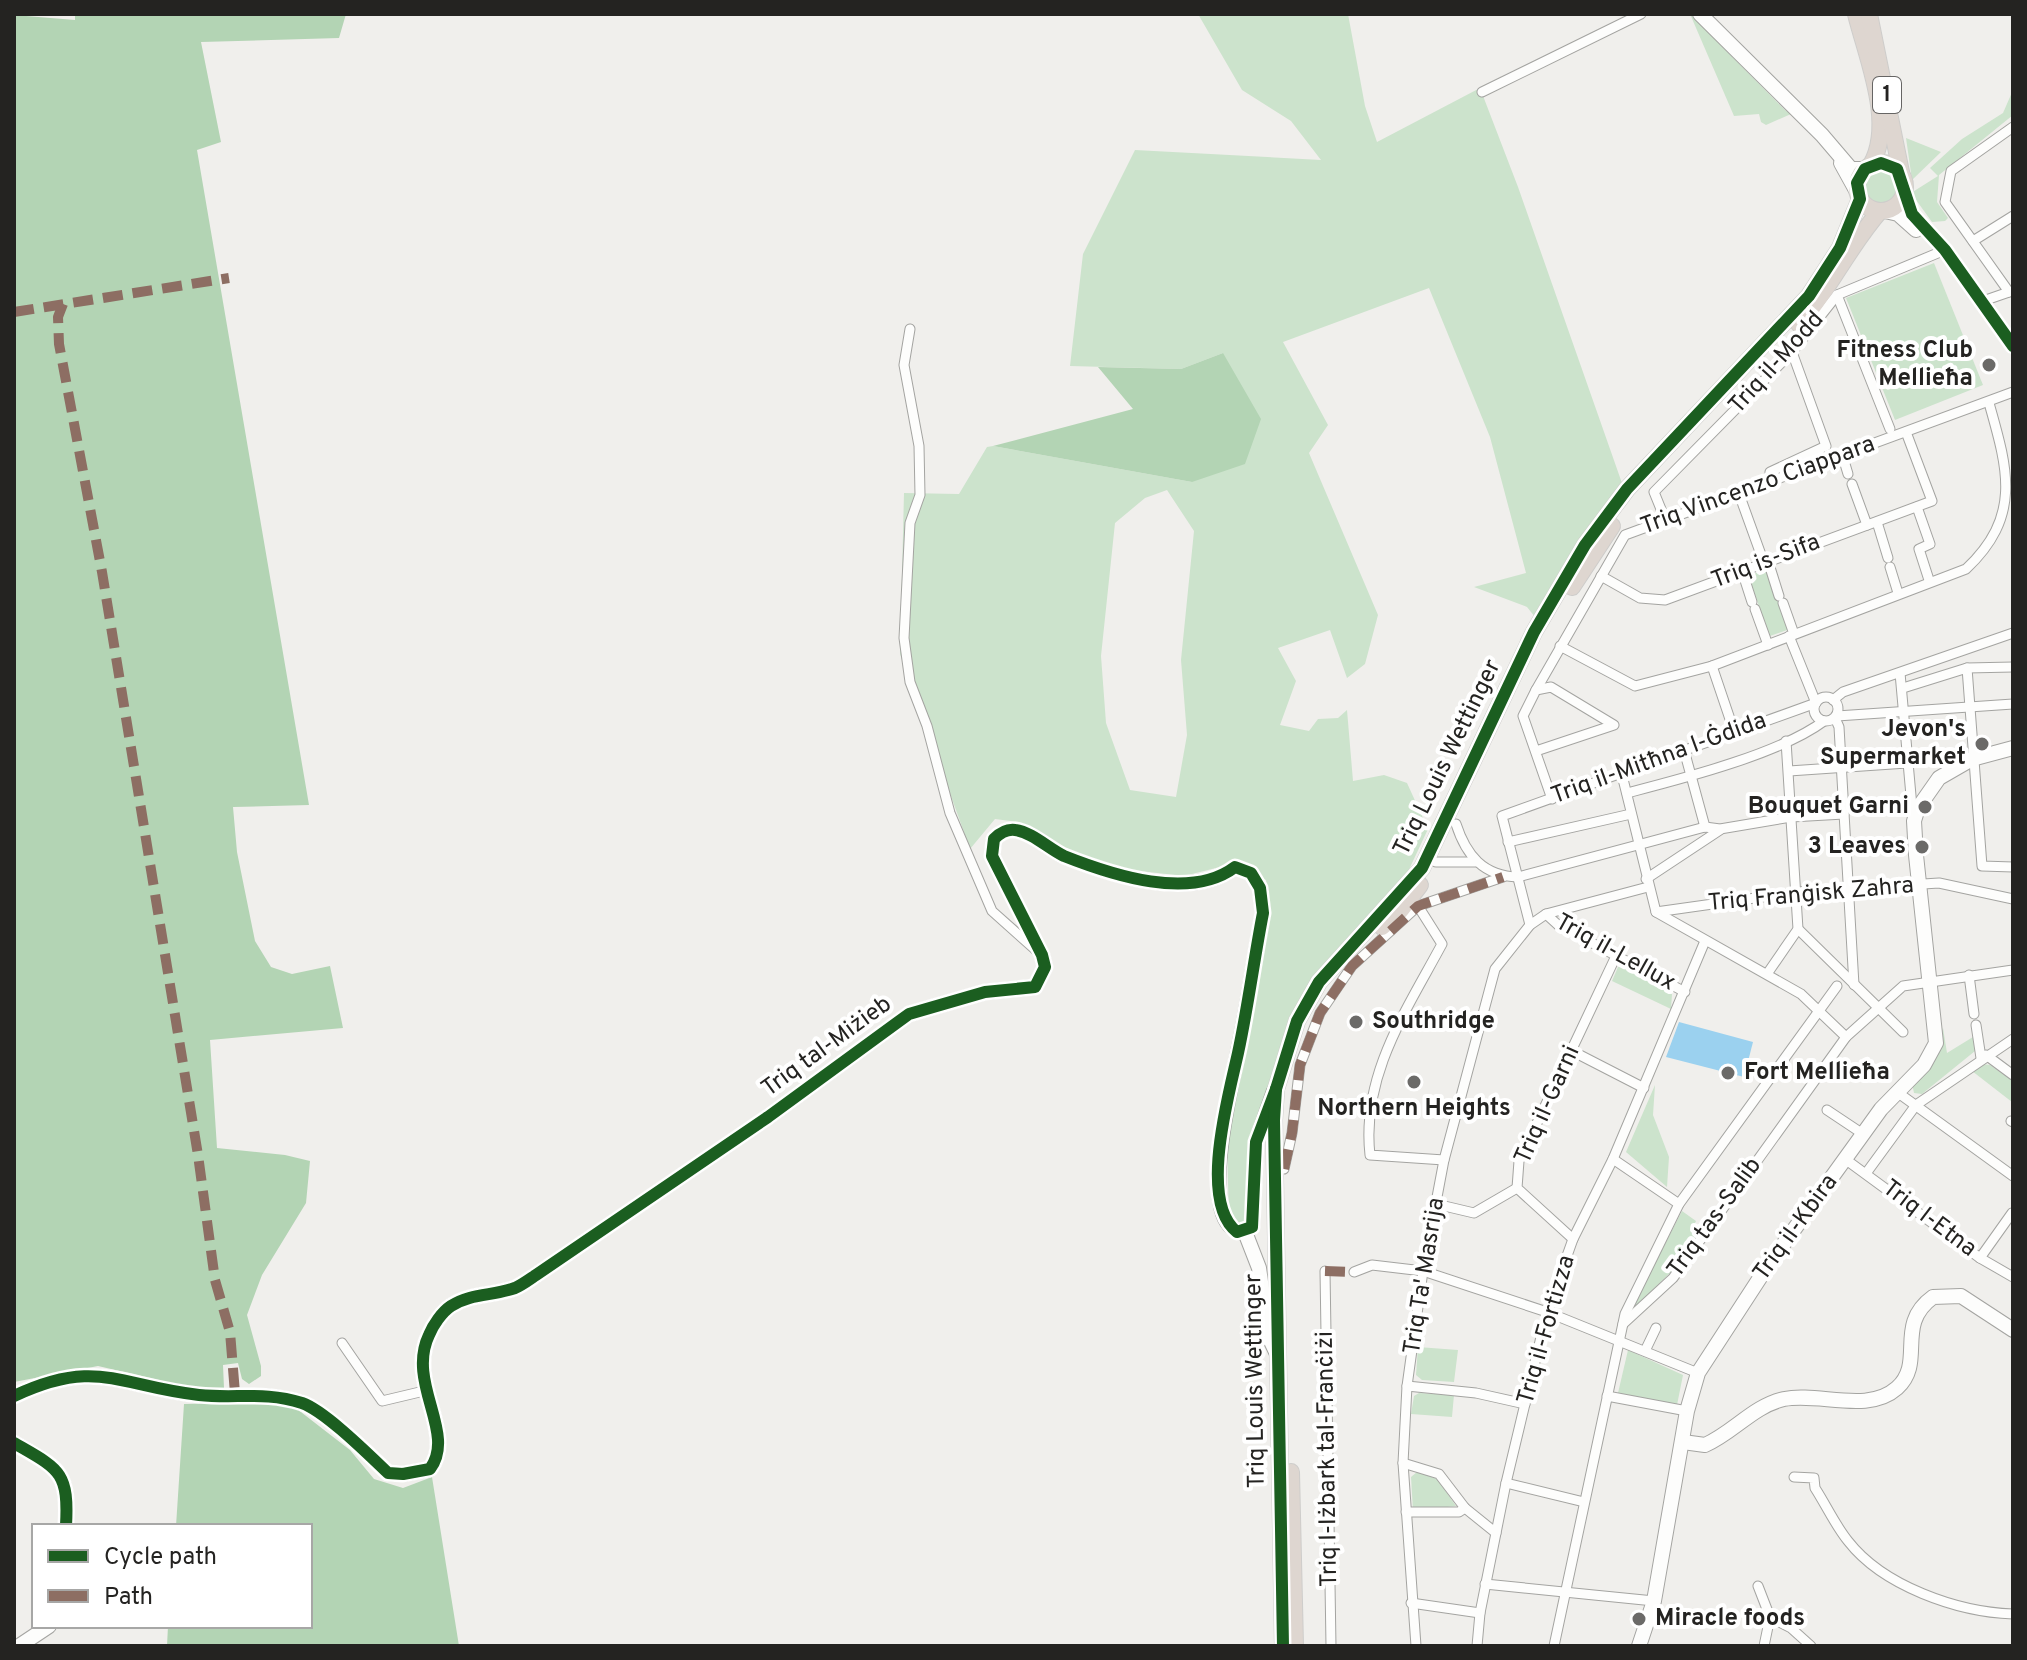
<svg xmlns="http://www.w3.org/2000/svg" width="2027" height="1660" font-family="Overpass,sans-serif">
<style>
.green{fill:#cce3cc;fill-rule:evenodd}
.forest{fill:#b3d4b4}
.water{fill:#9bd1ef}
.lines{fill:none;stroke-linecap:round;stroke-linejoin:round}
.street-casing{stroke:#a4a4a1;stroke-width:11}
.secondary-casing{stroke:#a4a4a1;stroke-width:16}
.highway-casing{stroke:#cecdcb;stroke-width:18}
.street{stroke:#fdfdfc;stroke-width:9}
.secondary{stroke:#fdfdfc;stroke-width:14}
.highway{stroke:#ded6d0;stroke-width:16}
.quiet{stroke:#8d6e63;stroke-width:10;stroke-dasharray:20 10;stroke-linecap:butt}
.cycleway-casing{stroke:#fff;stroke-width:17}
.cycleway{stroke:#1b5e20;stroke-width:12}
.poi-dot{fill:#6b6a68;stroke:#fff;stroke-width:3}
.labels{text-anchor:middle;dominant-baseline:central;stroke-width:8;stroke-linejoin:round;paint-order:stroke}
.shield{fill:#fff;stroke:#666564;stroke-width:2}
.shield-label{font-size:22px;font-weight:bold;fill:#242321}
.poi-label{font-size:24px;font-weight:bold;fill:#242321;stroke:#fff;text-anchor:end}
.street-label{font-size:24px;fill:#242321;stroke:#fff}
</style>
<rect width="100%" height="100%" fill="#f0efec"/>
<g class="green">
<path d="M 1198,14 L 1348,14 L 1365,106 L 1377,142 L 1480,88 L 1518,187 L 1623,486 L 1535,617 L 1527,607 L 1474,587 L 1526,573 L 1490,437 L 1429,288 L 1283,342 L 1328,425 L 1309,453 L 1378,615 L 1365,664 L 1347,678 L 1330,630 L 1278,648 L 1296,681 L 1280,725 L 1309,731 L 1318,719 L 1338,718 L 1347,710 L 1353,781 L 1384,775 L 1407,783 L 1428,829 L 1406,876 L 1315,979 L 1262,1109 L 1248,1155 L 1249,1225 L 1229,1220 L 1227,1144 L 1270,915 L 1266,880 L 1236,863 L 1184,876 L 1104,867 L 1062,849 L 1019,822 L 995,819 L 970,849 L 900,654 L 904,493 L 959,494 L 987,447 L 993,446 L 1192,482 L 1223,353 L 1181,369 L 1070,366 L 1083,254 L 1135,150 L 1321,160 L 1291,121 L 1242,90 ZM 1167,490 L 1194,531 L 1181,660 L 1187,735 L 1176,797 L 1130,790 L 1106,723 L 1101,656 L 1115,523 L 1145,498 Z"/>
<polygon points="1690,14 1785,110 1791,114 1766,125 1761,122 1759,114 1734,116"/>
<polygon points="2013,90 2013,115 1939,175 1937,202 1948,218 1945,221 1932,222 1911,193 1938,176 1930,168 1962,139 2003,113"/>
<polygon points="1906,138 1941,152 1912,180"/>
<circle cx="1880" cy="186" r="18"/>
<polygon points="1934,263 1983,385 1895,420 1846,298"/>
<polygon points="1767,569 1790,629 1770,636 1748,576"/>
<polygon points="1622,966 1672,994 1671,1009 1612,981 1618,967"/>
<polygon points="1943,1028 1947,1053 1973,1037 1975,1051 1922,1094 1914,1093 1912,1083 1930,1066"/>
<polygon points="1982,1064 1990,1065 2013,1081 2012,1102 1972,1071"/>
<polygon points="1655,1085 1653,1115 1669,1157 1667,1187 1626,1152"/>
<polygon points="1682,1211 1696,1221 1692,1229 1700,1235 1675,1268 1629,1313"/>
<polygon points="1418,1347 1458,1350 1454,1382 1422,1380 1416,1375"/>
<polygon points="1628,1350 1683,1375 1677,1405 1618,1393"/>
<polygon points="1419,1393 1454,1395 1452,1417 1411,1414 1414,1396"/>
<polygon points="1417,1472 1437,1479 1456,1506 1413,1511 1411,1477"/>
</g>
<g class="forest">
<polygon points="75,14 346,14 339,38 201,42 221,142 197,150 309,805 233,807 237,852 255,941 271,967 292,974 330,966 343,1028 210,1040 217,1148 285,1155 310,1161 306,1203 262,1275 247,1315 261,1366 261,1376 249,1384 242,1379 238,1363 223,1365 224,1388 202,1390 98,1366 14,1382 14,15 75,20"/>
<polygon points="1223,353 1261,419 1245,464 1192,482 993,446 1133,409 1098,367 1181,369"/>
<polygon points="288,1402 350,1450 374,1479 403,1488 432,1477 459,1646 167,1646 168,1626 310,1626 310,1526 176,1526 184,1404"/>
</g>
<polygon class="water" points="1679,1022 1753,1042 1744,1077 1666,1057"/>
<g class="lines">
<defs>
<g id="street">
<polyline points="1482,92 1641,14"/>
<polyline points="2013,127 1951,171 1945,202 2009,292 2013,291"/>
<polyline points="1973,241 2013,216"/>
<polyline points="1837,295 1890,429"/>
<polyline points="1983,301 2009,292"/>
<polyline points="910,329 904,365 919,446 920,495 910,523 904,638 910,682 927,726 950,813 992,911 1039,953"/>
<polyline points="1842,454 1848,474"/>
<polyline points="1770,472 1826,446 1792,352"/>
<polyline points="1852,484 1867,525"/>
<polyline points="1738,491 1764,563"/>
<polyline points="1917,507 1930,544 1919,549 1929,580"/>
<polyline points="1665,519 1654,492 1792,352 1837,295 1945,250"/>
<polyline points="1877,522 1888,558"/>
<polyline points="1768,561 1779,596"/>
<polyline points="1890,567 1898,593"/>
<polyline points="1742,571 1752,602"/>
<polyline points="1601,576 1640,598 1665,600 1932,501 1906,432"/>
<polyline points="1783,603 1794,634"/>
<polyline points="1755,609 1768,645"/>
<path d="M 1560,646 L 1635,686 L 1712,666 L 1966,569 C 2022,516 2008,470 1989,403"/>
<polyline points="1712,666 1734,731"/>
<polyline points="1967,668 1982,866 2013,867"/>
<polyline points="1900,673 1913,818"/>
<polyline points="1903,688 1967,668 2013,667"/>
<polyline points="1536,690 1625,535 2013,392"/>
<circle cx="1826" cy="709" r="12"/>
<polyline points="1833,700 1843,692 2013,633"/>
<polyline points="1837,716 2013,704"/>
<polyline points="1835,718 1839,727 1854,985"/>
<polyline points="1684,750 1705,827"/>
<polyline points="1536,751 1614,725 1551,687 1536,690 1523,716 1552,799"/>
<polyline points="1621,771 1656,912 1801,994 1846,1037"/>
<polyline points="1789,771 1907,763"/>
<path d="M 1627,793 C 1681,779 1780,754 1824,721"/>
<path d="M 1456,824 C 1466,855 1483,876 1518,877 L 1705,827 L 1720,829 L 1791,817 L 1844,814"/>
<polyline points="1508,842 1631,814"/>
<polyline points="1436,862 1475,862"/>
<polyline points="1646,879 1720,830"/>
<path d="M 1418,906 L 1442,944 C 1406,1011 1361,1076 1370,1155 L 1444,1160"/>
<polyline points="1656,912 1798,892 1939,883 2013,899"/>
<polyline points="1546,914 1558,925 1685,992"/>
<polyline points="1530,925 1502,816 1816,703 1789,636"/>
<polyline points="1798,929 1903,1032"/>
<polyline points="1767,974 1798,929 1786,741"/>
<polyline points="1969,975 1974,1014"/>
<polyline points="1976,1025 1981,1058"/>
<polyline points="1572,1051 1644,1088"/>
<polyline points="1986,1055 2013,1075"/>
<polyline points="1897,1092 2013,1176"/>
<polyline points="1827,1110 1863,1134"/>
<polyline points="2011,1121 2013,1122"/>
<polyline points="1613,1159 1679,1204"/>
<polyline points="1845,1159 1980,1258 2013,1277"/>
<polyline points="1284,1169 1292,1133 1300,1065 1320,1013 1352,966 1418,906 1503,877"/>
<polyline points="1867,1172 1916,1105 2013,1039"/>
<polyline points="1436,1204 1474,1213 1517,1188"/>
<polyline points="1573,1239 1517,1188 1519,1161 1616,956"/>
<polyline points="1980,1258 2012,1213"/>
<polyline points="1325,1271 1331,1646"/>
<polyline points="1354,1272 1372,1265 1423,1271 1547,1312 1698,1373"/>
<polyline points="1623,1324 1673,1278 1846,1037 1903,986 2013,970"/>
<polyline points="342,1343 382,1401 424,1391"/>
<polyline points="1645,1351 1656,1328"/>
<polyline points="1407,1386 1476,1393 1525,1404"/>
<polyline points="1607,1396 1687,1411"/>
<polyline points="1403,1463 1439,1474 1465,1508 1496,1533"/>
<path d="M 1794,1477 L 1814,1478 L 1815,1488 C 1826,1505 1835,1525 1848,1541 C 1883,1586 1957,1612 2013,1614"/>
<polyline points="1506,1483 1584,1502"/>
<polyline points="1406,1512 1459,1512 1465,1508"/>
<polyline points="1485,1584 1654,1601"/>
<polyline points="1758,1586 1770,1617 1791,1628 1811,1646"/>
<polyline points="1411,1603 1480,1613"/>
<polyline points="1416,1646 1403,1463 1407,1386 1423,1271 1444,1160 1495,969 1530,925 1546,914 1648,887"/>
<polyline points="1477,1646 1480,1613 1506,1483 1547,1312 1573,1239 1613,1159 1705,941"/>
<polyline points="1554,1646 1625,1314 1679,1204 1837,986"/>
<polyline points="1764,1646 1770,1617"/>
</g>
<g id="secondary">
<polyline points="1700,14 1822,135 1851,169 1865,169"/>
<polyline points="1841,163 1857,192"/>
<polyline points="1903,193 1912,214 1945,250 2013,346"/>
<polyline points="1885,211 1898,214 1916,230"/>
<polyline points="1245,1232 1252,1227 1256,1142 1274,1091"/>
<polyline points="1245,1232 1259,1268 1269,1337 1277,1354"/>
<path d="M 14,1396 C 97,1357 118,1386 199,1395 C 236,1399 264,1391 302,1403 C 325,1411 369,1455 388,1473 L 403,1474 L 430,1469 C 457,1433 406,1383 429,1335 C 433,1325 442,1312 451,1306 C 471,1293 493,1296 515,1288 C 522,1285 530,1279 536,1275 L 768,1117 L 909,1014 L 985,992 L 1035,987 L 1045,967 L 1042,955 L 992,856 L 994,839 C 1000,833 1007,829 1015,830 C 1032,832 1049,849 1064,856 C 1112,875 1190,901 1235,867 L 1251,873 L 1260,888 L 1263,913 C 1254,959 1248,1005 1238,1051 C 1233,1081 1193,1231 1245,1232"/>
<path d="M 1683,1442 L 1705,1445 C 1733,1433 1753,1406 1784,1399 C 1819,1392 1868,1414 1897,1388 C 1926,1362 1894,1325 1933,1297 L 1961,1296 L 2013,1330"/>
<path d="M 14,1443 C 59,1469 69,1471 66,1526"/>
<polyline points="19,1646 49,1626"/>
<polyline points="1639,1646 1654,1601 1687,1411 1698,1373 1767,1267 1863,1134 1881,1109 1924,1065 1936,1043 1916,855 1914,821 1918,808 1939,778 1972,759 2013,748"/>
</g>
<g id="highway">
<path d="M 1856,14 C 1867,59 1895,123 1871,165"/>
<polyline points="1869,14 1902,177"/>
<circle cx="1881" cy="187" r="24"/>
<path d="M 1799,324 C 1830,289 1849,246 1880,211"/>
<polyline points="1572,587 1612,526"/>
<polyline points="1382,927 1401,910 1420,885"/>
<polyline points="1291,1472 1295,1646"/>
<polyline points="1283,1646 1274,1120 1276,1089 1297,1021 1319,982 1422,868 1534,632 1585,545 1627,489 1809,296 1840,248 1860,199"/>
</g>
</defs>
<use href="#street" class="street-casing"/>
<use href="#secondary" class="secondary-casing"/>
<use href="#highway" class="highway-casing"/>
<use href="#street" class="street"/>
<use href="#secondary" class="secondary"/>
<use href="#highway" class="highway"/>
<g class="quiet">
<polyline points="63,304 58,317 59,344 102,572 198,1155 215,1280 230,1332 235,1393"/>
<polyline points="14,312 229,278"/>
<polyline points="1284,1169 1292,1133 1300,1065 1320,1013 1352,966 1418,906 1503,877"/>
<polyline points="1325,1271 1354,1272"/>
</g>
<defs>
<g id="cycleway">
<path d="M 14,1396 C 97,1357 118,1386 199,1395 C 236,1399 264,1391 302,1403 C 325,1411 369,1455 388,1473 L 403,1474 L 430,1469 C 457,1433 406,1383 429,1335 C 433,1325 442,1312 451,1306 C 471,1293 493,1296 515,1288 C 522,1285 530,1279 536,1275 L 768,1117 L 909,1014 L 985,992 L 1035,987 L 1045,967 L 1042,955 L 992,856 L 994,839 C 1000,833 1007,829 1015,830 C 1032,832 1049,849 1064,856 C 1112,875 1190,901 1235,867 L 1251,873 L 1260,888 L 1263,913 C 1254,959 1248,1007 1238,1053 C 1229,1094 1198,1202 1237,1232 L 1252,1227 L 1256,1142 L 1276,1089"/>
<path d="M 14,1443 C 59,1469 69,1471 66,1526"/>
<polyline points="1283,1646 1274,1120 1276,1089 1297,1021 1319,982 1422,868 1534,632 1585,545 1627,489 1809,296 1840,248 1860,199 1857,183 1865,169 1881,163 1897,169 1912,214 1945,250 2013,346"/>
</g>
</defs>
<use href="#cycleway" class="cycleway-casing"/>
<use href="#cycleway" class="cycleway"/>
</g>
<g class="poi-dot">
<circle cx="1989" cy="365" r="8"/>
<circle cx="1982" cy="744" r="8"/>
<circle cx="1925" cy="807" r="8"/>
<circle cx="1922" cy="847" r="8"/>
<circle cx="1356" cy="1022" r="8"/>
<circle cx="1728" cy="1073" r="8"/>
<circle cx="1414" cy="1082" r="8"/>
<circle cx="1639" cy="1619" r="8"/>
</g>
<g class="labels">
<rect class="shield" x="1873" y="77" width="28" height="36" rx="6"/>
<g class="shield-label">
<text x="1887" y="95">1</text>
</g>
<g class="poi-label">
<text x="1973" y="351">Fitness Club<tspan x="1973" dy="28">Mellieħa</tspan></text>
<text x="1966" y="730">Jevon's<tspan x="1966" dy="28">Supermarket</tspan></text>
<text x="1909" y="807">Bouquet Garni</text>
<text x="1906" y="847">3 Leaves</text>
<text x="1372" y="1022" text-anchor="start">Southridge</text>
<text x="1744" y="1073" text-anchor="start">Fort Mellieħa</text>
<text x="1414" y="1109" text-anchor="middle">Northern Heights</text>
<text x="1655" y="1619" text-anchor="start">Miracle foods</text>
</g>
<g class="street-label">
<text transform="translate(1777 363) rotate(-48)">Triq il-Modd</text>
<text transform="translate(1758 486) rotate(-20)">Triq Vincenzo Ciappara</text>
<text transform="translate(1766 562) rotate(-21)">Triq is-Sifa</text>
<text transform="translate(1448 758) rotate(-64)">Triq Louis Wettinger</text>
<text transform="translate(1659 759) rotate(-20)">Triq il-Mitħna l-Ġdida</text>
<text transform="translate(1811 895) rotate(-5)">Triq Franġisk Zahra</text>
<text transform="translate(1615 953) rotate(29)">Triq il-Lellux</text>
<text transform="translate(827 1047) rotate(-36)">Triq tal-Miżieb</text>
<text transform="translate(1548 1105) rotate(-66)">Triq il-Garni</text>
<text transform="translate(1715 1218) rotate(-54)">Triq tas-Salib</text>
<text transform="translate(1929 1219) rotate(37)">Triq l-Etna</text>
<text transform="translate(1796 1228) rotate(-54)">Triq il-Kbira</text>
<text transform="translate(1425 1276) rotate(-81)">Triq Ta' Masrija</text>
<text transform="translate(1547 1330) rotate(-74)">Triq il-Fortizza</text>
<text transform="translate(1256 1381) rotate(-91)">Triq Louis Wettinger</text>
<text transform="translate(1328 1459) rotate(-91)">Triq l-Iżbark tal-Franċiżi</text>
</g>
</g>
<rect width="2027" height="1660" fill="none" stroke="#242321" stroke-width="32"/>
<rect x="32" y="1524" width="280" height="104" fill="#ffffff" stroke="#a7a7a6" stroke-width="2"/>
<rect x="48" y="1550" width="40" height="12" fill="#1b5e20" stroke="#a7a7a6" stroke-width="2"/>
<text x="104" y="1564" font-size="24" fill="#242321">Cycle path</text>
<rect x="48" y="1590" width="40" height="12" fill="#8d6e63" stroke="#a7a7a6" stroke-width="2"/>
<text x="104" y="1604" font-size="24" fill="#242321">Path</text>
</svg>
